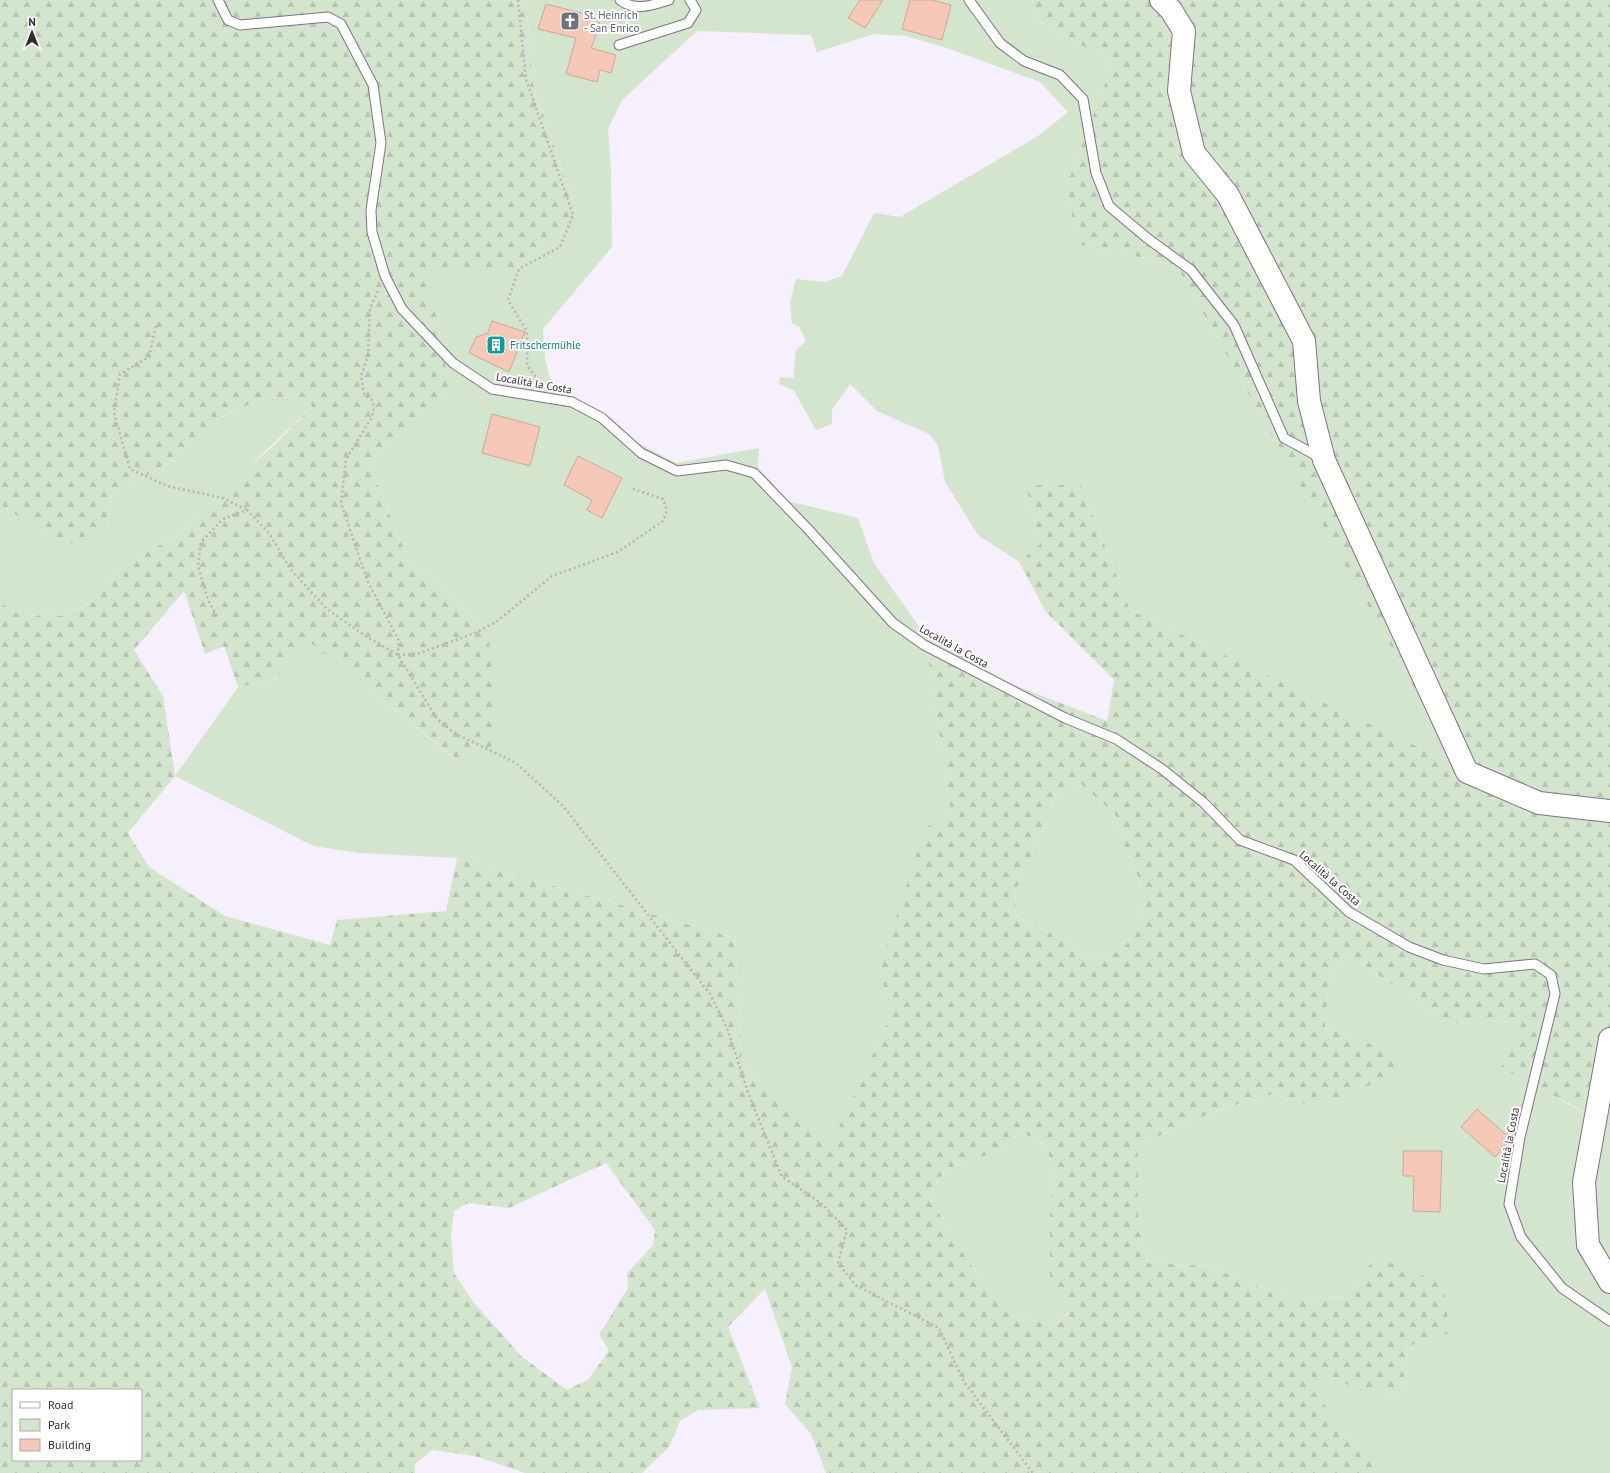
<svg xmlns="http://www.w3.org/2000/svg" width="1610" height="1473" font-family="'PT Sans',sans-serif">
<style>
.green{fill:#d4e5cd}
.forest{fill:url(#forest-firs);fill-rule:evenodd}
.building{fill:#f5c8b7;stroke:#cca79a}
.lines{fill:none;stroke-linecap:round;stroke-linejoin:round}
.service-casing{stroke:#7f708d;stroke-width:11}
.tertiary-casing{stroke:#7f708d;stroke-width:24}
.path{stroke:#b8b1be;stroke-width:2.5;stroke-dasharray:2 3;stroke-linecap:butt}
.service{stroke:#fff;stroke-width:9}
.tertiary{stroke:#fff;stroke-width:22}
.labels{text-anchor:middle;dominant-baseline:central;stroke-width:4;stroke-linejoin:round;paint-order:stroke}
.worship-label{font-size:11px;fill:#5b616d;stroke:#fff;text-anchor:start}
.culture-label{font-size:11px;fill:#0d838f;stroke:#fff;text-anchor:start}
.street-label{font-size:11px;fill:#302a36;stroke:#fff}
</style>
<defs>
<pattern id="forest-firs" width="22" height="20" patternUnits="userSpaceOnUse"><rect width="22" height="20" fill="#d4e5cd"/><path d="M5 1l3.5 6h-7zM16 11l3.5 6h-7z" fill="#b6c5b1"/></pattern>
</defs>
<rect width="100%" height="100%" fill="#f6effd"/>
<g class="green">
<polygon points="526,0 1032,0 1036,19 1113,63 1066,187 1078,244 1176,265 1459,767 1130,610 1081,485 1026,485 1040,544 1019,562 978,535 945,482 938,446 929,434 877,411 850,384 832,410 832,424 816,430 794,391 779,384 780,377 793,378 796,350 806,341 799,326 792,324 790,303 796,279 825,282 842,276 874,213 900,217 1038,136 1068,112 1040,82 944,47 905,36 874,34 817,52 811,35 697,31 622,100 608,129 611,169 612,247 543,329 545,359 550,379 571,396 612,419 637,442 676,463 759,448 758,467 788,501 858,518 874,563 925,635 952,820 880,968 890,1018 830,1147 742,1063 735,938 457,858 360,853 313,846 175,776 238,687 274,680 306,638 454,758 488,629 407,557 367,460 450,389 436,313 421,267 516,267 576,210 533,84"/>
<polygon points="307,397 312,407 176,536 140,556 114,575 93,602 63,616 20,615 0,603 0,504 49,537 107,524 112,495 169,463 217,419 264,398"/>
<polygon points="1081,784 1115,814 1123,843 1145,893 1140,926 1121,951 1093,959 1066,940 1015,916 1016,890 1056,797"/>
<polygon points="1346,953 1449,1023 1523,1021 1562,1101 1610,1125 1610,1473 1375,1473 1375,1468 1299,1373 1399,1396 1406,1370 1408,1346 1375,1257 1347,1297 1298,1299 1264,1289 1209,1266 1148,1263 1138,1223 1138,1145 1218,1110 1273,1094 1305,1104 1392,1052 1325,1027 1329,978"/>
<polygon points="1021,1132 1046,1145 1054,1172 1050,1217 1050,1282 1069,1312 1055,1325 1014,1316 982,1282 928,1196 946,1169 996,1152"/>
</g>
<path class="forest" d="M 0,0 L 526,0 L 533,84 L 576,210 L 516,267 L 422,267 L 436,313 L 450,389 L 367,460 L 407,557 L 488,629 L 498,744 L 455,758 L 306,639 L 274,680 L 238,687 L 224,646 L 205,654 L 184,591 L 134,650 L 163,696 L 175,776 L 128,833 L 149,867 L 225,916 L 330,945 L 337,920 L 446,911 L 457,858 L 735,938 L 742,1063 L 830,1146 L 890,1018 L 880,968 L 925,827 L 952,820 L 925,635 L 1014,685 L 1107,721 L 1114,680 L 1046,612 L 1019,562 L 1040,544 L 1026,485 L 1081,485 L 1130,610 L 1458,766 L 1176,265 L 1078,244 L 1066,187 L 1113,63 L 1036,19 L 1032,0 L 1610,0 L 1610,1125 L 1501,1068 L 1523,1021 L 1449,1023 L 1346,953 L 1329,978 L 1325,1027 L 1393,1052 L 1394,1072 L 1356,1092 L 1318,1103 L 1305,1104 L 1273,1094 L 1218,1110 L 1138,1145 L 1138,1223 L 1148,1263 L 1209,1266 L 1264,1289 L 1298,1299 L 1347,1297 L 1375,1257 L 1444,1284 L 1449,1333 L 1408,1346 L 1406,1370 L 1399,1396 L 1300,1374 L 1375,1468 L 1375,1473 L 826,1473 L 811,1434 L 785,1404 L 792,1367 L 765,1289 L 728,1327 L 760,1408 L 698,1410 L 680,1421 L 669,1447 L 642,1473 L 525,1473 L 475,1456 L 432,1450 L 415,1464 L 415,1473 L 0,1473 L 0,603 L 20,615 L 63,616 L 93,602 L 114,575 L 140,556 L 176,536 L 244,471 L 270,449 L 312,407 L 307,397 L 264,398 L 217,419 L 169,463 L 112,495 L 107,524 L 78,545 L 49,537 L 0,504 ZM 1081,784 L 1115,814 L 1123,843 L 1145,893 L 1140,926 L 1121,951 L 1093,959 L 1066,940 L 1015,916 L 1016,890 L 1056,797 ZM 1021,1132 L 1046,1145 L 1054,1172 L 1050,1217 L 1050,1282 L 1069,1313 L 1055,1325 L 1014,1316 L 982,1282 L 928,1196 L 946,1169 L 996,1152 ZM 606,1163 L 655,1230 L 653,1245 L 627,1273 L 628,1288 L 599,1335 L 609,1350 L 589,1379 L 567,1390 L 521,1356 L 474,1303 L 454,1273 L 451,1235 L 454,1211 L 468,1203 L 509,1208 ZM 13,1390 L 141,1390 L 141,1460 L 13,1460 Z"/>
<g class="building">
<polygon points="860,0 883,0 865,28 848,18"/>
<polygon points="910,0 932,0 951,5 942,40 902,29"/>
<polygon points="546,4 597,17 600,25 591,48 616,55 611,73 600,70 597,82 566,74 576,38 538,29"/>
<polygon points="492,321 525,332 509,372 469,353 476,337 488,333"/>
<polygon points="492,414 540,427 530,466 482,453"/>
<polygon points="578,456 622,478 602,518 587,510 592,500 564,485"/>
<polygon points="1477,1109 1511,1139 1495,1157 1461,1127"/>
<polygon points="1403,1151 1442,1151 1440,1212 1413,1211 1414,1176 1403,1176"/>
</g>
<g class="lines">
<defs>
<g id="service">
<polyline points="218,0 228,20 240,25 328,17 341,24 373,85 381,143 371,210 372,232 385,276 402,309 453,363 492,389 572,402 602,418 641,453 677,471 726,465 754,473 808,529 893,623 924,645 1065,718 1116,739 1162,769 1203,802 1240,840 1294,860 1349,912 1409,947 1443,960 1484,969 1535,964 1551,975 1555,994 1520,1137 1509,1204 1521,1237 1562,1288 1610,1321"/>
<path d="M 620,0 C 635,12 653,5 669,0"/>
<polyline points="969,0 1000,43 1024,61 1060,75 1083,99 1096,173 1109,206 1147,238 1191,270 1234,325 1284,438 1321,458"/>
<polyline points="619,45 688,23 696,10 690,0"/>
</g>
<g id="tertiary">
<polyline points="1161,0 1171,10 1184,31 1179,91 1194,153 1228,195 1304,341 1309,401 1324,460 1467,772 1539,803 1610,811"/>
<polyline points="1610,1039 1584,1182 1588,1245 1610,1282"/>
</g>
</defs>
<use href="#service" class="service-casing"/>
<use href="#tertiary" class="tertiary-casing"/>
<g class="path">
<polyline points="518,0 526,79 573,215 560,247 519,269 508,300 527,332 527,365 541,384"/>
<polyline points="378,291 370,308 368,356 361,376 364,394 372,400 374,407 372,417 346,459 341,503 367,580 399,641 398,655"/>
<polyline points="156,326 149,357 120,374 114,413 130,469 167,486 223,498 247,510"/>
<polyline points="217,616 208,600 198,566 201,542 223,519 247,510 269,533 291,570 327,609 367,637 398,655 437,719 454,733 516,763 563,806 710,994 727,1028 749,1095 782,1177 821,1203 847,1230 838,1263 855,1285 939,1328 964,1382 1033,1473"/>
<polyline points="398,655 417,654 475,633 496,622 552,576 618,552 663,521 667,510 663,499 633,489"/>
</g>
<use href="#service" class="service"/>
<use href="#tertiary" class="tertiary"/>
</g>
<defs>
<symbol id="church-square" viewBox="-11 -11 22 22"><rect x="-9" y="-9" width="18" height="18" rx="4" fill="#6b7280" stroke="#fff"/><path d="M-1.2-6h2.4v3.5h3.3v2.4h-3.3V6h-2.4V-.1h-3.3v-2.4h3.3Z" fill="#fff"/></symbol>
<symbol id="building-square" viewBox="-11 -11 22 22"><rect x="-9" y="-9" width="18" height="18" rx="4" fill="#0f9aa8" stroke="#fff"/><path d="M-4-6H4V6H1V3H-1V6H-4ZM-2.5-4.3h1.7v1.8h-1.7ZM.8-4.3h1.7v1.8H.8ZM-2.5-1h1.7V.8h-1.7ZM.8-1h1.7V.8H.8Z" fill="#fff"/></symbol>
</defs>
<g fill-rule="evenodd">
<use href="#church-square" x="559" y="10" width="22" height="22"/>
<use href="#building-square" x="485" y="334" width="22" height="22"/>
</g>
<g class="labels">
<g class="worship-label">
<text x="584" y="15">St. Heinrich<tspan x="584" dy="13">- San Enrico</tspan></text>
</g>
<g class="culture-label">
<text x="510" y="345">Fritschermühle</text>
</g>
<g class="street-label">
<text transform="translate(534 383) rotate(10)">Località la Costa</text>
<text transform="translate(954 646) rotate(29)">Località la Costa</text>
<text transform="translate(1330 878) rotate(41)">Località la Costa</text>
<text transform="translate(1508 1145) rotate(-79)">Località la Costa</text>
</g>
</g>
<rect x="12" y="1389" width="130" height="72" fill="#ffffff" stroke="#acaaaf"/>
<rect x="20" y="1402" width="20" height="6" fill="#ffffff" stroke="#acaaaf"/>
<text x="48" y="1409" font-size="12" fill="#302a36">Road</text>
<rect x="20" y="1419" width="20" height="12" fill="#d4e5cd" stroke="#acaaaf"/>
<text x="48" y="1429" font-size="12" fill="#302a36">Park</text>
<rect x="20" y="1439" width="20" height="12" fill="#f5c8b7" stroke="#acaaaf"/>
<text x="48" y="1449" font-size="12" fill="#302a36">Building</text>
<g transform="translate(32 32)" stroke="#ffffff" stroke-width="3" paint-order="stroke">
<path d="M0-3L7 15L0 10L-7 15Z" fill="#302a36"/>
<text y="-6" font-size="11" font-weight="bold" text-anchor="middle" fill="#302a36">N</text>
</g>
</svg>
